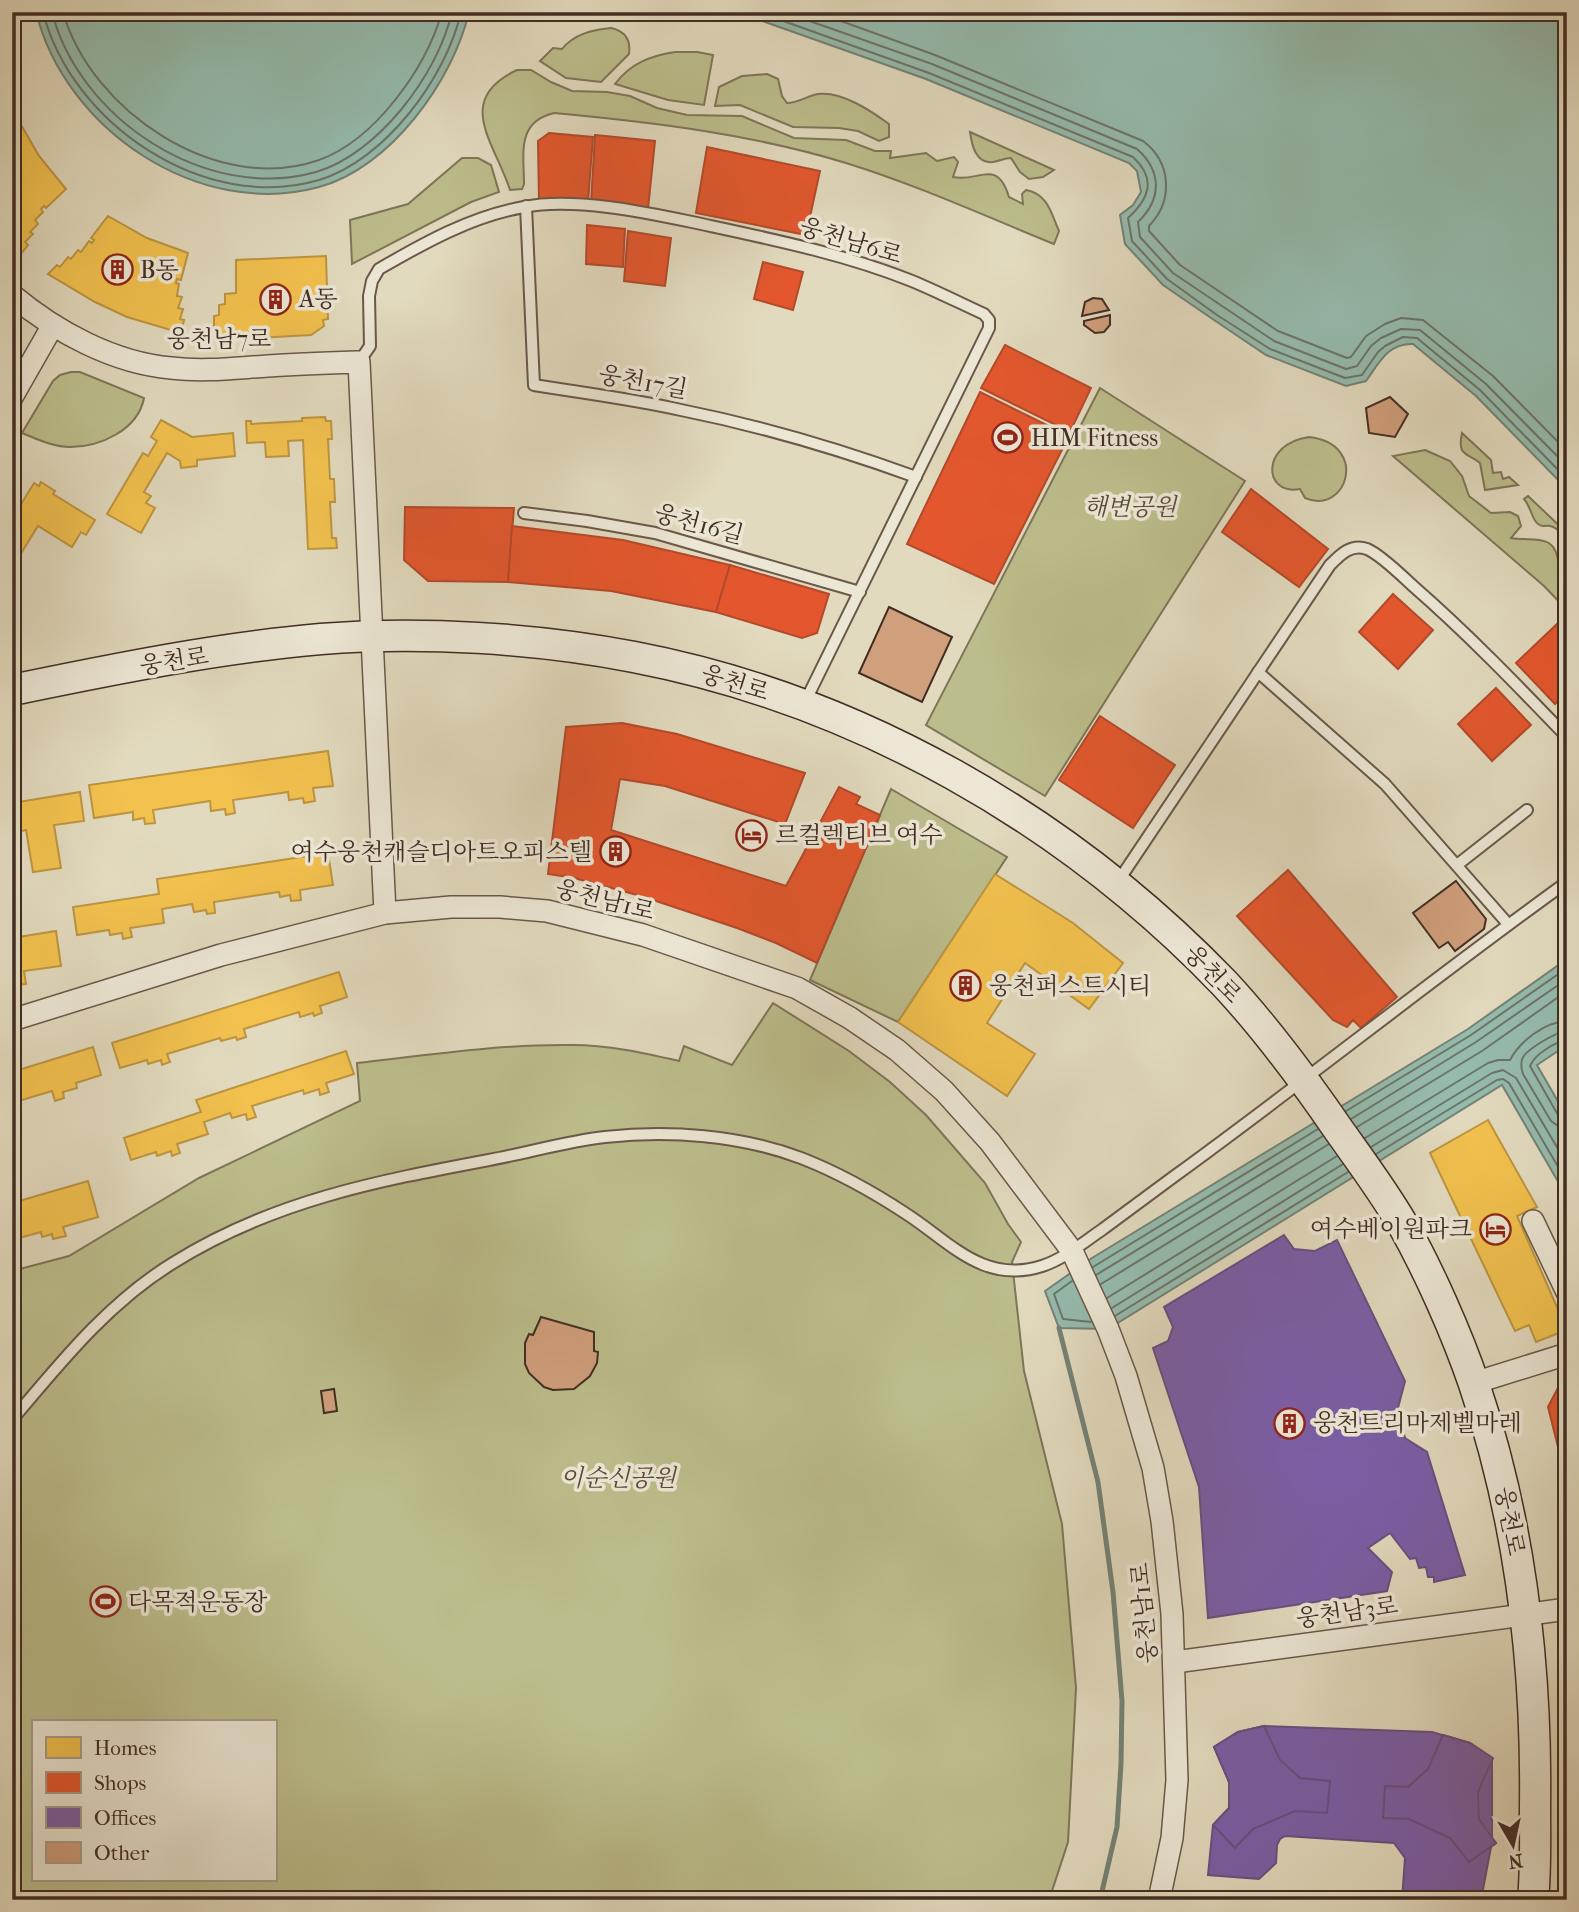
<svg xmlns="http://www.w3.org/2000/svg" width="1579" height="1912" font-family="'IM FELL French Canon','Noto Serif KR',serif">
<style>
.green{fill:#bcbd8c;stroke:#7f7558;stroke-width:2;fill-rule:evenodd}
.water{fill:#95bbad;stroke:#748276;stroke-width:2}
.homes{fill:#f2c14e;stroke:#bd9541;stroke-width:2}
.shops{fill:#e4572e;stroke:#b34a2b;stroke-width:2}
.offices{fill:#7b5ea7;stroke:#6a4f80;stroke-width:2}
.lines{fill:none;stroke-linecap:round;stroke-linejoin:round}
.shore{stroke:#6c7468;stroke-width:2}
.stream{stroke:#748276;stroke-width:5}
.building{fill:#d09f7c;stroke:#422d24;stroke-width:2}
.lane-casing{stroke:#6a584a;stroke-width:14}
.street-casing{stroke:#6a584a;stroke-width:24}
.secondary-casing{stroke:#422d24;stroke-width:33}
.lane{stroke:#ece7d5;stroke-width:10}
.street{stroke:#ece7d5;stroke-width:21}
.secondary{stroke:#ece7d5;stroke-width:30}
.labels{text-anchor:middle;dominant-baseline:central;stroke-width:7;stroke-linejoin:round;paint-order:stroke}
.street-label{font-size:24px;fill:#422d24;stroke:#ece7d5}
.poi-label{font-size:24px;fill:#422d24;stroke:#ece7d5;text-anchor:start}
.park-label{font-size:24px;font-style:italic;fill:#5a4a39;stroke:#ece7d5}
</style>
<rect width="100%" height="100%" fill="#e2dabe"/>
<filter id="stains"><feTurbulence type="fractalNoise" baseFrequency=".00286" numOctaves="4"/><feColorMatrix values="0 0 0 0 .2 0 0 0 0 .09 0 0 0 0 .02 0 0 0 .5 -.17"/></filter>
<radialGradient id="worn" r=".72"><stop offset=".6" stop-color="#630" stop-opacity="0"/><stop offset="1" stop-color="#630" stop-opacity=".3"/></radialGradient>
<g class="green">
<path d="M 611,28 C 625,31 631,40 629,54 L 601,82 L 566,78 L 540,61 L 553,48 L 562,49 C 574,34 592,30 611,28 Z"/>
<path d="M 675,52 L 697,52 L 713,55 L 704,105 L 668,100 L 615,84 C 631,63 650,56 675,52 Z"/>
<path d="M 517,70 L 531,70 L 551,82 L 572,91 L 607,92 L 630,96 L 657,108 L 687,115 L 742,116 L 794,138 L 846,140 L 875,151 L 891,151 L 890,158 L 926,153 L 937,161 L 954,157 L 958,162 L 953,177 C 978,183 997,157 1009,197 L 1023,204 L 1022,194 L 1026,190 C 1048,194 1051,213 1059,231 L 1054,244 C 985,216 917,185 846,163 C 751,134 652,122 554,113 C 516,122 524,154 524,184 L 522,189 L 510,190 C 495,143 453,100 517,70 Z"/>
<path d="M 767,74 L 778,79 L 782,96 L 787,103 C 798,103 807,96 818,94 C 842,91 871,111 889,124 L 889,137 L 879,141 L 858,131 L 839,128 L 793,127 L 740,105 L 715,106 L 719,87 L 742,76 Z"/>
<path d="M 970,132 L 1054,170 L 1043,177 L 1029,179 L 1020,172 L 1011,158 C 1004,158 1000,161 993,162 C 976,164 972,146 970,132 Z"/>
<polygon points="462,158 478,158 491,165 499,192 471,202 352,264 350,220 408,204"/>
<path d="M 71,372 L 80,372 L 144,398 C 138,430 100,447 70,447 C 53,447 37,439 22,433 L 53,381 L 60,375 Z"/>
<polygon points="1100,388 1245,481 1045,796 926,725"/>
<path d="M 1462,433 L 1491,460 L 1493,473 L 1501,472 L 1503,479 L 1509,477 L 1518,485 L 1485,490 L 1480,463 C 1467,452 1457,457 1462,433 Z"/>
<path d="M 1309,437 C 1370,444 1347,516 1305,498 L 1300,489 C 1263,496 1260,444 1309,437 Z"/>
<path d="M 1425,450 L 1450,461 L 1462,476 L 1469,496 L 1491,513 L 1510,512 L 1518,516 L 1521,526 L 1511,538 C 1534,542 1556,531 1559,566 L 1567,572 L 1567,610 L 1544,586 L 1393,456 Z"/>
<path d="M 1528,496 L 1567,533 L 1567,548 C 1563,540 1561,528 1550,526 C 1543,525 1544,528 1538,524 C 1532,520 1531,507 1524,499 Z"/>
<polygon points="891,789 1007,857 898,1022 810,980"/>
<path d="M 773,1003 L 849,1051 L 890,1082 L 926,1115 L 985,1183 L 1008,1224 L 1021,1242 L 1012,1262 L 1024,1371 L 1062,1524 L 1076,1688 L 1068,1842 L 1049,1900 L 12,1900 L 12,1271 L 69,1256 L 199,1178 L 360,1101 L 357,1063 C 428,1055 501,1044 572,1045 C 608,1045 644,1053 679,1061 L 684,1046 L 732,1065 ZM 33,1721 L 275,1721 L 275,1879 L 33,1879 Z"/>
</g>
<g class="water">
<path d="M 36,12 L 469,12 C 453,81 390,168 319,187 C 198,220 65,129 36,12 Z"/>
<path d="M 737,12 L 1567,12 L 1567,489 L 1476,396 L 1413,344 C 1388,343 1379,363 1366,381 L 1346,386 L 1266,355 L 1214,320 L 1163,285 L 1125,244 L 1120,215 L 1133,205 L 1141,192 L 1137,171 L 1129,163 L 926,79 Z"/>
<polygon points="1567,959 1567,1045 1537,1065 1567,1117 1567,1197 1502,1085 1108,1329 1059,1328 1045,1291 1092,1258 1468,1029"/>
</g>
<g class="homes">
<polygon points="16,116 39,156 66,189 46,208 44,206 41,209 43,212 35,220 38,224 30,232 33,234 25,242 28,245 20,255 12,247 12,118"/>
<polygon points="108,216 147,238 188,253 181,280 177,279 176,283 179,284 177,296 182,297 178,308 183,309 180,319 184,320 181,333 127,317 95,302 48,274 57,265 60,267 68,257 71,259 78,250 81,252 89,241 92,243 94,240 91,238"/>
<polygon points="326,256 328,319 323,320 324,326 311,335 257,338 206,335 207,327 214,326 214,316 219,315 219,305 225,304 225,294 236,293 236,260"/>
<polygon points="325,417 326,421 331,421 332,439 328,439 330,479 334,479 335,502 330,502 332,538 336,538 337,548 308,549 303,440 288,441 289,456 266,457 265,442 247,443 246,421 251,421 251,424 302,421 302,418"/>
<polygon points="161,420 192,437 233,433 235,456 197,460 197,466 181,468 180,461 167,453 144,492 151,496 146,503 155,508 141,533 107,514 143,453 148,456 157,441 151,437"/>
<polygon points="41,482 55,491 53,494 95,520 86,535 81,532 72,547 38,526 12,568 12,519 34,483 39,486"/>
<polygon points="328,751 333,786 313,788 315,801 304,803 303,798 289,800 288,792 233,800 235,813 226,815 225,809 211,811 210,801 153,810 155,823 145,824 144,818 133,820 133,812 94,818 89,785"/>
<polygon points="80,792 84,821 54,825 61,868 33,872 26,830 12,833 12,803"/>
<polygon points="328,853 333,885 300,890 301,900 291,901 290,895 280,897 279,892 214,902 215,913 207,914 206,910 194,912 192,904 162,909 164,923 130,928 132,937 123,939 122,933 110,935 109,930 77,935 73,907 159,894 157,879"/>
<polygon points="995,874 1073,923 1123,963 1089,1009 1025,963 987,1023 1035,1054 1007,1096 898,1022"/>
<polygon points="56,931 61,966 24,971 26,984 16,985 15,979 12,979 12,938"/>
<polygon points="339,972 347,997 320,1006 322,1013 314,1016 313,1013 300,1017 299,1012 244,1029 246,1037 237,1040 236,1037 221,1041 220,1038 167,1054 170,1062 162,1065 161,1060 148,1064 147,1060 120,1068 112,1043"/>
<polygon points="93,1047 101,1075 76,1083 77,1088 63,1092 64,1098 55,1101 52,1091 12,1103 12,1072"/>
<polygon points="346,1051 354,1074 326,1083 329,1092 320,1095 319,1089 304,1094 303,1090 252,1106 256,1117 247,1120 246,1114 232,1118 230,1113 204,1122 208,1134 177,1144 180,1153 172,1156 171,1151 157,1156 156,1152 131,1160 124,1138 201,1112 196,1100"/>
<polygon points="1488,1120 1537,1207 1517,1216 1567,1330 1536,1342 1529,1325 1515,1331 1430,1153"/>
<polygon points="88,1181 98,1217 63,1227 66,1236 53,1239 52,1234 42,1237 41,1232 12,1240 12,1203"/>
<polygon points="1327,1406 1340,1406 1351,1411 1366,1427 1376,1459 1368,1483 1357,1493 1340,1496 1331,1494 1321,1487 1310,1476 1302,1444 1301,1431 1307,1419"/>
</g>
<g class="shops">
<polygon points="549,133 593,137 588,202 539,200 538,141"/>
<polygon points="595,135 655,141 648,209 591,203"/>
<polygon points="707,147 820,171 806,235 696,213"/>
<polygon points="587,225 625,229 623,267 586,264"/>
<polygon points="628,231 671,238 665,286 624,281"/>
<polygon points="763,262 803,272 793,310 754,299"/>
<polygon points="1005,345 1091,388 1070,432 981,388"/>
<polygon points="980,392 1069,436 994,584 907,544"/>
<polygon points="1251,489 1328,549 1299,587 1222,532"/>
<polygon points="405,507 514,508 508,582 428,581 404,560"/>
<polygon points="512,526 623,540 730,565 716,612 611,591 508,582"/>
<polygon points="730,565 829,594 817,633 802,638 716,612"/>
<polygon points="1393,594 1433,630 1398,669 1359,632"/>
<polygon points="1557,624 1567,634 1567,693 1555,704 1516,663"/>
<polygon points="1496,688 1531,725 1492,761 1458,724"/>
<polygon points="1100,716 1175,765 1133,828 1059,780"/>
<polygon points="622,723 677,734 805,773 785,824 665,786 620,779 611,830 786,886 839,787 860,797 856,804 880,815 817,963 776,943 737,928 641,896 574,878 548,874 566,727"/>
<polygon points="1288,870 1397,997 1361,1028 1353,1020 1347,1027 1333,1020 1237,916"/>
<polygon points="1567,1383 1567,1483 1548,1407 1560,1384"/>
</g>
<g class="offices">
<polygon points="1284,1235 1294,1249 1315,1251 1337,1240 1405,1381 1398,1408 1405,1438 1427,1452 1465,1575 1434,1582 1434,1577 1428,1577 1426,1567 1419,1568 1416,1558 1410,1559 1390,1533 1368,1548 1392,1572 1387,1591 1208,1618 1199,1487 1153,1348 1168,1341 1173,1327 1164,1307"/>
<polygon points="1264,1726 1432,1732 1470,1743 1492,1759 1492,1838 1496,1843 1491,1847 1481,1900 1402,1900 1405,1858 1394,1843 1285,1836 1280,1839 1277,1845 1276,1863 1259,1879 1208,1875 1213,1825 1229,1808 1229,1782 1214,1747 1238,1732"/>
<polygon points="1264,1726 1280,1760 1300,1778 1330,1781 1327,1813 1295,1811 1253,1829 1235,1848 1213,1825 1229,1808 1229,1782 1214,1747 1238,1732"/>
<polygon points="1443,1735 1470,1743 1493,1758 1478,1792 1479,1819 1496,1843 1469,1862 1450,1838 1409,1819 1383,1818 1385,1786 1408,1787 1428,1769"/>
</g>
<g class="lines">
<g class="shore">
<path d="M 43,12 C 71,123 204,214 319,180 C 385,160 446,78 461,12"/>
<path d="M 52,12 C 79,119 207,203 316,172 C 378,154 438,74 452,12"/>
<path d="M 63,12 C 91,111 217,196 319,160 C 375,140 426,68 442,12"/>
<path d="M 758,12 L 929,73 L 1133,157 C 1157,179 1149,199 1128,218 L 1132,241 L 1167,279 L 1217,315 L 1270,349 L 1345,378 L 1362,375 L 1378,352 L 1385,346 L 1403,337 L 1417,338 L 1480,390 L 1567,479"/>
<path d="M 784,12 L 932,64 L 1137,149 C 1163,172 1161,200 1138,222 L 1140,237 L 1173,273 L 1274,341 L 1346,369 L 1357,366 L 1371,346 L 1381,338 L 1401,329 L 1420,330 L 1486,384 L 1567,466"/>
<path d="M 816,12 L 935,55 L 1143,141 C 1171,162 1174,200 1149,226 L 1149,231 L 1180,265 L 1278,331 L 1347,358 L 1351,357 L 1366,336 L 1385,324 L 1401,318 L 1423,320 L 1493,376 L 1567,451"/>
<path d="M 1567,1031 C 1556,1032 1529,1048 1523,1057 C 1520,1063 1521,1068 1523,1074 L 1551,1121 L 1558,1126 L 1567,1127"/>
<path d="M 1567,1040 C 1555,1042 1535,1054 1530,1066 L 1558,1115 L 1567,1119"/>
<polyline points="1346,1111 1471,1035 1567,968"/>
<polyline points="1351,1119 1476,1042 1567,979"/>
<polyline points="1357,1127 1482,1051 1567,991"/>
<path d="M 1365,1138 L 1488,1063 L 1498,1060 L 1510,1060 C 1520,1041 1545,1022 1567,1021"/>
<polyline points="1371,1147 1492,1073 1503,1070 1516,1078 1567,1164"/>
<polyline points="1376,1154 1497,1080 1503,1079 1509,1083 1567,1182"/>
<polyline points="1093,1267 1318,1129"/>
<polyline points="1096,1275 1323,1136"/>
<polyline points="1072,1281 1054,1294 1063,1319 1091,1322"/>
<polyline points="1101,1284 1329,1144"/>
<polyline points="1107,1298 1337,1156"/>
<polyline points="1112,1308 1343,1164"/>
<polyline points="1115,1316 1348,1172"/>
</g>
<polyline class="stream" points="1059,1328 1098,1482 1113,1592 1122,1701 1121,1764 1117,1827 1100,1900"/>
</g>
<g class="building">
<polygon points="539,12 570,12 566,20 540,16"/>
<polygon points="1093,298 1102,299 1109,310 1082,316 1085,302"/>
<polygon points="1110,315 1110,325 1104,332 1095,333 1084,325 1084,321"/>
<polygon points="1390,397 1408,414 1395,437 1369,433 1366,408"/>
<polygon points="889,607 952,637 922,702 859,673"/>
<polygon points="1456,881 1486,919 1484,929 1455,951 1448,942 1439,948 1413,913"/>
<polygon points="541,1317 594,1332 594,1351 598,1352 597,1363 590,1376 574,1389 553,1390 544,1387 529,1373 525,1364 525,1343 529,1334 533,1335"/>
<polygon points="334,1389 337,1411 324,1413 321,1391"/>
</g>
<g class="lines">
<defs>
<g id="lane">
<path d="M 526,206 L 534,385 C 583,393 632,399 681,410 C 761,426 839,449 916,477"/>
<path d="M 359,362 L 370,346 L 369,296 L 372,281 L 379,269 C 424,243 472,216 524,207 C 572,197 644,212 692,222 C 766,238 842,253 912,281 C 936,291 960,303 984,314 L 989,320 L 989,328 L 805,702"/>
<polyline points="524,513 587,521 655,533 860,592"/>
<polyline points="1258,672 1385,784 1508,924"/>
<polyline points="1457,865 1527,810"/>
<path d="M 1117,883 L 1330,565 C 1340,555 1351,543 1367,549 C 1381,555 1401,575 1413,586 C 1467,633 1517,685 1567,737"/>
<path d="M 12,1420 C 61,1362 108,1303 173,1263 C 272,1201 377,1181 489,1160 C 527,1153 568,1141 605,1137 C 669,1130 740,1135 801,1158 C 837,1172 873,1192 905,1213 C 949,1241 983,1285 1042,1266 C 1064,1259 1084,1242 1103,1229 C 1127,1211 1152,1193 1176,1175 C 1308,1079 1435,977 1567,882"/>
</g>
<g id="street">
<path d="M 12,295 C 56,332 114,363 171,368 C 204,372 235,368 268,366 C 298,364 329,363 359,362 L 385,913"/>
<polyline points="12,397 53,325"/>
<polyline points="12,1020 221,955 385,913 451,907 500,907 547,911 643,935 797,988 850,1018 897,1050 944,1091 990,1142 1072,1251 1108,1329 1126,1376 1153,1468 1162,1521 1172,1614 1177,1780 1172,1838 1159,1900"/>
<polyline points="1533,1221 1567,1292"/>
<polyline points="1474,1383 1567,1354"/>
<polyline points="1175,1662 1567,1609"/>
</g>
<path id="secondary" d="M 12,690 C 114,669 218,648 321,639 C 420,631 536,638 634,657 C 858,700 1066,819 1224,983 C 1266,1028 1303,1078 1338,1129 C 1360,1160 1384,1192 1403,1225 C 1429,1271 1457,1334 1474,1384 C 1520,1520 1537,1664 1535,1807 C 1535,1838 1536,1869 1533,1900"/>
</defs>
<use href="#lane" class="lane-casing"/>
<use href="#street" class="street-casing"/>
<use href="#secondary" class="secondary-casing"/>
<use href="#lane" class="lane"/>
<use href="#street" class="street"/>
<use href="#secondary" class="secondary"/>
</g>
<defs>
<symbol id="building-ring" viewBox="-11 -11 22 22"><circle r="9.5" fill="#ece7d5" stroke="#8f2418" stroke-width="1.5"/><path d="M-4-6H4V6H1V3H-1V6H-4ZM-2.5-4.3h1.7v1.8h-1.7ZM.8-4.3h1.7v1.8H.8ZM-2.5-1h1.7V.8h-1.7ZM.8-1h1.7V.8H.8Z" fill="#8f2418"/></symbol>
<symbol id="stadium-ring" viewBox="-11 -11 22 22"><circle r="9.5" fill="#ece7d5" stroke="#8f2418" stroke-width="1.5"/><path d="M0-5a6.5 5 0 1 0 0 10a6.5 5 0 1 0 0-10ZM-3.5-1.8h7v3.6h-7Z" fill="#8f2418"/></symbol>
<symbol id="hotel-ring" viewBox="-11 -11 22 22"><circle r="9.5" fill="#ece7d5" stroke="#8f2418" stroke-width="1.5"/><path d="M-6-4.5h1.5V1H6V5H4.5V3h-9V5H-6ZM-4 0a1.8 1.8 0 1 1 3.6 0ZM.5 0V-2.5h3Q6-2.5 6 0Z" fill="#8f2418"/></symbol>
</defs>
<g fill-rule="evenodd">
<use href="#building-ring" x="100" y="252" width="35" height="35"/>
<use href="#building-ring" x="258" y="282" width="35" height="35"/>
<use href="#stadium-ring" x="990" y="420" width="35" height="35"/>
<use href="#hotel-ring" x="734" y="818" width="35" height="35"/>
<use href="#building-ring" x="598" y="834" width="35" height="35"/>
<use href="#building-ring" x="948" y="968" width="35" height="35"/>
<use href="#hotel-ring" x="1478" y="1212" width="35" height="35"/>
<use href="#building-ring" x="1272" y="1406" width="35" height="35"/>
<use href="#stadium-ring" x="88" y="1584" width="35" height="35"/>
</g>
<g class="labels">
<g class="street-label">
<text transform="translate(851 241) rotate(17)">웅천남6로</text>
<text x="219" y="339">웅천남7로</text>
<text transform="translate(643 382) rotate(10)">웅천17길</text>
<text transform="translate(699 524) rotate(15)">웅천16길</text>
<text transform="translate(174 661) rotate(-9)">웅천로</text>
<text transform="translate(735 683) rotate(17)">웅천로</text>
<text transform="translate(605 900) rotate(14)">웅천남1로</text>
<text transform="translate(1213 974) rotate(46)">웅천로</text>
<text transform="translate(1510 1521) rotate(79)">웅천로</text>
<text transform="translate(1347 1612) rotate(-8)">웅천남3로</text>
<text transform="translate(1144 1613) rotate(-95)">웅천남1로</text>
</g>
<g class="poi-label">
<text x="140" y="270">B동</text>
<text x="299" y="299">A동</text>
<text x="1031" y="438">HIM Fitness</text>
<text x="775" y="835">르컬렉티브 여수</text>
<text x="592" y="852" text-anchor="end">여수웅천캐슬디아트오피스텔</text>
<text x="989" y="986">웅천퍼스트시티</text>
<text x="1472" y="1229" text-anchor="end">여수베이원파크</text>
<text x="1313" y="1423">웅천트리마제벨마레</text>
<text x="128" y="1602">다목적운동장</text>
</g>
<g class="park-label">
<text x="1130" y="507">해변공원</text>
<text x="618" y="1478">이순신공원</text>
</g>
</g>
<rect width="1579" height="1912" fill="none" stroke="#e2dabe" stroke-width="42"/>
<rect x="14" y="14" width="1551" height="1884" fill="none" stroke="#422d24" stroke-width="3.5"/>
<rect x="21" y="21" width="1537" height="1870" fill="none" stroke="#422d24" stroke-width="2"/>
<rect x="32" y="1720" width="245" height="161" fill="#ece7d5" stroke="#a89d8e" stroke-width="2"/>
<rect x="46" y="1737" width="35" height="21" fill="#f2c14e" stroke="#a89d8e" stroke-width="2"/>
<text x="94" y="1755" font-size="21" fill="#422d24">Homes</text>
<rect x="46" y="1772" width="35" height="21" fill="#e4572e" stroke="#a89d8e" stroke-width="2"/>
<text x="94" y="1790" font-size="21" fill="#422d24">Shops</text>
<rect x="46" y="1807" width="35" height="21" fill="#7b5ea7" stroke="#a89d8e" stroke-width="2"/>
<text x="94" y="1825" font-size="21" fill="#422d24">Offices</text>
<rect x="46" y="1842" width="35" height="21" fill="#d09f7c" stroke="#a89d8e" stroke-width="2"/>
<text x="94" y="1860" font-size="21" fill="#422d24">Other</text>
<g transform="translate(1513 1845) rotate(171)" stroke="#ece7d5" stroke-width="5" paint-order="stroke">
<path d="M0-5L12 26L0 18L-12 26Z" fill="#422d24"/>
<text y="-10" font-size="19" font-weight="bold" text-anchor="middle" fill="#422d24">N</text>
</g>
<rect width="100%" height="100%" filter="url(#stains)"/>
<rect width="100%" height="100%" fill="url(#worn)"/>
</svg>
